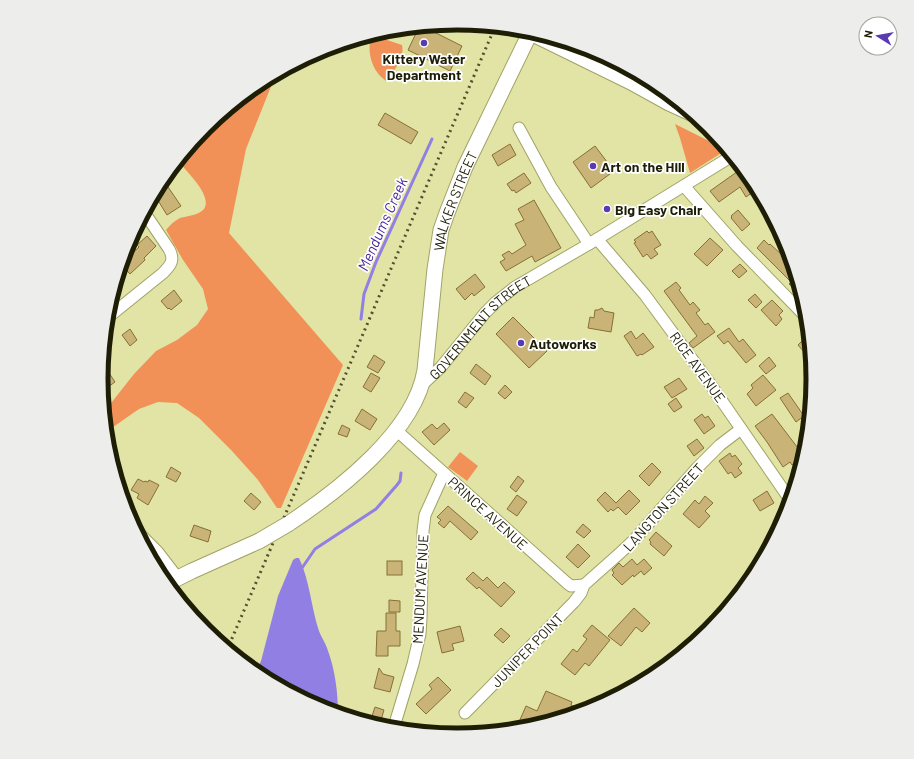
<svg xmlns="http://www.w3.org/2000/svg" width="914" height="759" font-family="Barlow,sans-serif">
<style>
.green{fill:#f19158}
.water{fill:#917fe4}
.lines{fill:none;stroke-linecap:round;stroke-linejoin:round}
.stream{stroke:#917fe4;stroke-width:3}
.building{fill:#c9b377;stroke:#867036}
.minor-casing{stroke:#a1a366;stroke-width:13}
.major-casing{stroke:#a1a366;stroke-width:17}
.minor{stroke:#fff;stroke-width:11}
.major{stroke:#fff;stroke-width:15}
.rail{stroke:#50512f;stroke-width:3;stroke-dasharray:2 4;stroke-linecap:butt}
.major-bridge-casing{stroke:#a1a366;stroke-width:17;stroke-linecap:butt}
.major-bridge{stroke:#fff;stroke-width:15}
.poi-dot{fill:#5a3ab2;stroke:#fff;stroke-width:1.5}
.labels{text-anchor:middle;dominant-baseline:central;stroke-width:3.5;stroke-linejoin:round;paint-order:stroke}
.poi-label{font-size:14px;font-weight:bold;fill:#1e1e06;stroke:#fff;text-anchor:start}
.street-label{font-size:14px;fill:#1e1e06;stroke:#fff}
.water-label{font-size:15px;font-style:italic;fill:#482499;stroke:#fff}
.rim{fill:none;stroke:#1e1e06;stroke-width:5}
</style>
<rect width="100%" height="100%" fill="#e1e4a5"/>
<g class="green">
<path d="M 384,31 L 381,38 L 402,45 C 405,58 394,70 388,80 L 386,81 C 371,70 367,52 371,35 Z"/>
<polygon points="363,37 361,45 359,46 332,52 327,50 316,53"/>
<path d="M 276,74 L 246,149 L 229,233 L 343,365 L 281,508 L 277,508 L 258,480 L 232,451 L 199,418 L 177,403 L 158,402 L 139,409 L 106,432 L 104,412 L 134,374 L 156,351 L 177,340 L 197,325 L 208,309 L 203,289 L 183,260 L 166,230 C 170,225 174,221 180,218 C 190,215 210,215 205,198 C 201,184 186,172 178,160 L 205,127 L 259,83 Z"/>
<polygon points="675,124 719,146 726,150 690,173 680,138"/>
<polygon points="460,452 478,466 467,481 448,467"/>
</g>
<path class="water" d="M 296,558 L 299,558 C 310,581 311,607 319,631 C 321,637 325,642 327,648 C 335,669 338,692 338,714 L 320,709 L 255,673 L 261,661 L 278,596 L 293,560 Z"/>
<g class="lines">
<g class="stream">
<polyline points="324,49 325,50"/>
<polyline points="361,319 364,294 376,262 432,139"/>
<polyline points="302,568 315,549 376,509 397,485 400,481 401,473"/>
</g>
</g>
<g class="building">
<polygon points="422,26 462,46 450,71 408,50 419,27"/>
<polygon points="385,113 418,132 411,144 378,125"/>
<polygon points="510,144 516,155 498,166 492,155"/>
<polygon points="595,146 614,171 591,188 573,162"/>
<polygon points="741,169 756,190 746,197 740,187 719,202 710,191"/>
<polygon points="524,173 531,183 516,193 514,190 512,191 507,184"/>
<polygon points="166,184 181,206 167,215 154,194 156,191"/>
<polygon points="534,200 561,248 535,262 532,256 506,271 500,262 505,259 502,255 509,251 512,254 526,245 515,224 524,220 518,209"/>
<polygon points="738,210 750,224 742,231 731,218 732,217 731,216"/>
<polygon points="647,231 649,233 652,231 661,245 654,249 658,254 651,259 647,254 643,257 634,243 636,242 634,240"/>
<polygon points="147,236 156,246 144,258 145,260 130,274 121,264 122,263 139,247 137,245"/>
<polygon points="710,238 723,250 707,266 694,254"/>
<polygon points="764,240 769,245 770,244 793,265 802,296 789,284 791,282 757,248"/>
<polygon points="740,264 747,271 739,278 732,271"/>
<polygon points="475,274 485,287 474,296 472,293 465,300 456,289"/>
<polygon points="676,282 681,288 679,290 690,305 693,302 700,310 696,313 705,325 708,323 715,332 693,348 689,343 697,336 664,291"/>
<polygon points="174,290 182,301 171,310 169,308 168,309 161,301"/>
<polygon points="755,294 762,302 756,308 748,300"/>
<polygon points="772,300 783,311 779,315 782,319 776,326 761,310"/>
<polygon points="602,308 604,311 614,313 611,332 588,328 590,317 594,318 595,310 598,310"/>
<polygon points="513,317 547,351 529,368 496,334"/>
<polygon points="729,328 739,342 743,339 756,355 746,363 728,341 724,344 717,336"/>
<polygon points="130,329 137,340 130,346 122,335"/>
<polygon points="631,331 636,339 643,333 654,347 642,355 641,354 637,356 624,336"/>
<polygon points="809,334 810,348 805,353 798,345"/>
<polygon points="374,355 385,362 378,373 367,367"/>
<polygon points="769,357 776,366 766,374 759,366"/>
<polygon points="476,364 491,376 485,385 470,373"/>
<polygon points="109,373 115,382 108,387 102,377"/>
<polygon points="371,373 380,378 371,392 363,387"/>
<polygon points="763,375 776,390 756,406 747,394 753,388 751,385"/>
<polygon points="679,378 687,389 672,398 664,387"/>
<polygon points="505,385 512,392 505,399 498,393"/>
<polygon points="465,392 474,398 466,408 458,402"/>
<polygon points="788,393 804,416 796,422 780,398"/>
<polygon points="676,398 682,407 674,412 668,404"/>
<polygon points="362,409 377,419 370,430 355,421"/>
<polygon points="702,414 705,418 708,416 715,426 704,434 694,420"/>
<polygon points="772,414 804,456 792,465 790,462 783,467 767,442 755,426"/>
<polygon points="444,423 450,430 434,445 422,432 432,424 437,429"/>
<polygon points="342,425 350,429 347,437 338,434"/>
<polygon points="697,439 704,448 694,456 687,446"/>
<polygon points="730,453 732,457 735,455 742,464 738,468 742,473 735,478 731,472 728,474 719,461"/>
<polygon points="652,463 661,472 649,486 639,476"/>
<polygon points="171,467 181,473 176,482 166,477"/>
<polygon points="518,476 524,481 516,492 510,487"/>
<polygon points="138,479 144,482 145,481 148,482 149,480 159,485 148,505 137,498 139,494 131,490"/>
<polygon points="629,490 640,501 626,515 618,507 613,511 611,509 608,512 597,500 605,492 616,503"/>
<polygon points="767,491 774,503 760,511 753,500"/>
<polygon points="251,493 261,502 254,510 244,501"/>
<polygon points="517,495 527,502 517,516 507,509"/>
<polygon points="705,496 713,503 705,511 710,516 699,528 683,514 695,500 699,504"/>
<polygon points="448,506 478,532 471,540 450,521 444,528 438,523 441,520 437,517"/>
<polygon points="583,524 591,531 584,538 576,532"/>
<polygon points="194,525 211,531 208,542 190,536"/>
<polygon points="656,532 672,546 664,556 650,544 651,542 649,540"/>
<polygon points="578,544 590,556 578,568 566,557"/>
<polygon points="632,559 637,565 644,559 652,568 644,575 641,571 634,577 633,575 622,585 612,575 614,573 612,570 619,563 623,567"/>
<rect x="387" y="561" width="15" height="14"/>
<polygon points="473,572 483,581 487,577 498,588 504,582 515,592 501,607 479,587 477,589 466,579"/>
<polygon points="389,600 400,601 400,612 389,612"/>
<polygon points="634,608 650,623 642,632 636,627 621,646 608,636"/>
<polygon points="386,613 396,613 396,631 400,631 400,646 388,646 388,656 376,656 377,631 386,631"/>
<polygon points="592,625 610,640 589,666 585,663 575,675 561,664 573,649 577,652 587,639 583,636"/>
<polygon points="460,626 464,641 452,644 454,650 442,653 437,632"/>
<polygon points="501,628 510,636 503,643 494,635"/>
<polygon points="379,668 383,674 394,677 390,692 374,688"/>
<polygon points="438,677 451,690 426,714 416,704 432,689 429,685"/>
<polygon points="546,691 572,702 571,705 573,706 568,717 532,728 519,722 526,706 537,711"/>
<polygon points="375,707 384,710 379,727 367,723 370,715 372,716"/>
</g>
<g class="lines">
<defs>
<g id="minor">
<polyline points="519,128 551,187 589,244"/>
<polyline points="684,186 737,246 808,319"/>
<polyline points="597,239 645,295 706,378 791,501"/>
<path d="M 106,319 L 163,273 C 171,265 175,260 169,249 L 144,212"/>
<path id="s1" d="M 423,384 L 441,367 L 485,313 L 496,302 L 515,287 L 589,244 L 732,156"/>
<polyline points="396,430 567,583 571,586 584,585"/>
<polyline points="168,586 176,579"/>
<polyline points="465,713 574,602 581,593 584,585 620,553 634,540 697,468 720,445 741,429"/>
<polyline points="393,730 413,664 420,634 421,618 423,531 425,515 444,473"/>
</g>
<g id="major">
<polyline points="525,30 631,82 669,103 693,114"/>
<path id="s2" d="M 288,524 C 338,491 415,432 425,370 L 435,269 L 441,230 L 447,213 L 465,167 L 531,31"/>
<polyline points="138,535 156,553 176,579 192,571 259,541"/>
</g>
</defs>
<use href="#minor" class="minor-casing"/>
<use href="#major" class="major-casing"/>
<use href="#minor" class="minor"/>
<use href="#major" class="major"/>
<polyline class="rail" points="227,650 495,27"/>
<defs>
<polyline id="major-bridge" points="259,541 288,524"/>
</defs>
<use href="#major-bridge" class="major-bridge-casing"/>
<use href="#major-bridge" class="major-bridge"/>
</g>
<g class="poi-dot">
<circle cx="424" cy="43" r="4"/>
<circle cx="593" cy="166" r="4"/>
<circle cx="607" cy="209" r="4"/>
<circle cx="521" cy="343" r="4"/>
</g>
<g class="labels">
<g class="poi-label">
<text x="424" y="58" text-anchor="middle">Kittery Water<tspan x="424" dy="16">Department</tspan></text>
<text x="601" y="166">Art on the Hill</text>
<text x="615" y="209">Big Easy Chair</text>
<text x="529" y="343">Autoworks</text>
</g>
<g class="street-label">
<text stroke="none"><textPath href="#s2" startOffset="384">WALKER STREET</textPath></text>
<text stroke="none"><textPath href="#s1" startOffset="81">GOVERNMENT STREET</textPath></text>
<text transform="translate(698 367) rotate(54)">RICE AVENUE</text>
<text transform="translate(663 507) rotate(-48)">LANGTON STREET</text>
<text transform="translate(488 513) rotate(42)">PRINCE AVENUE</text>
<text transform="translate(420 589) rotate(-87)">MENDUM AVENUE</text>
<text transform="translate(527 650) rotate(-46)">JUNIPER POINT</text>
</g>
<g class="water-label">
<text transform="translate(382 224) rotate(-66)">Mendums Creek</text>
</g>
</g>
<path d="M0 0H914V759H0ZM108 379a349 349 0 1 1 698 0a349 349 0 1 1-698 0Z" fill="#ededeb" fill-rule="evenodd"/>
<path class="rim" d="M108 379a349 349 0 1 1 698 0a349 349 0 1 1-698 0Z"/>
<g transform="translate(878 36) rotate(281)"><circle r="19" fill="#ffffff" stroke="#a5a59b"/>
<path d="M0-3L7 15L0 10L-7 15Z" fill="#5a3ab2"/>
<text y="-6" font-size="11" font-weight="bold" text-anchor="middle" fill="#1e1e06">N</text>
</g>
</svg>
